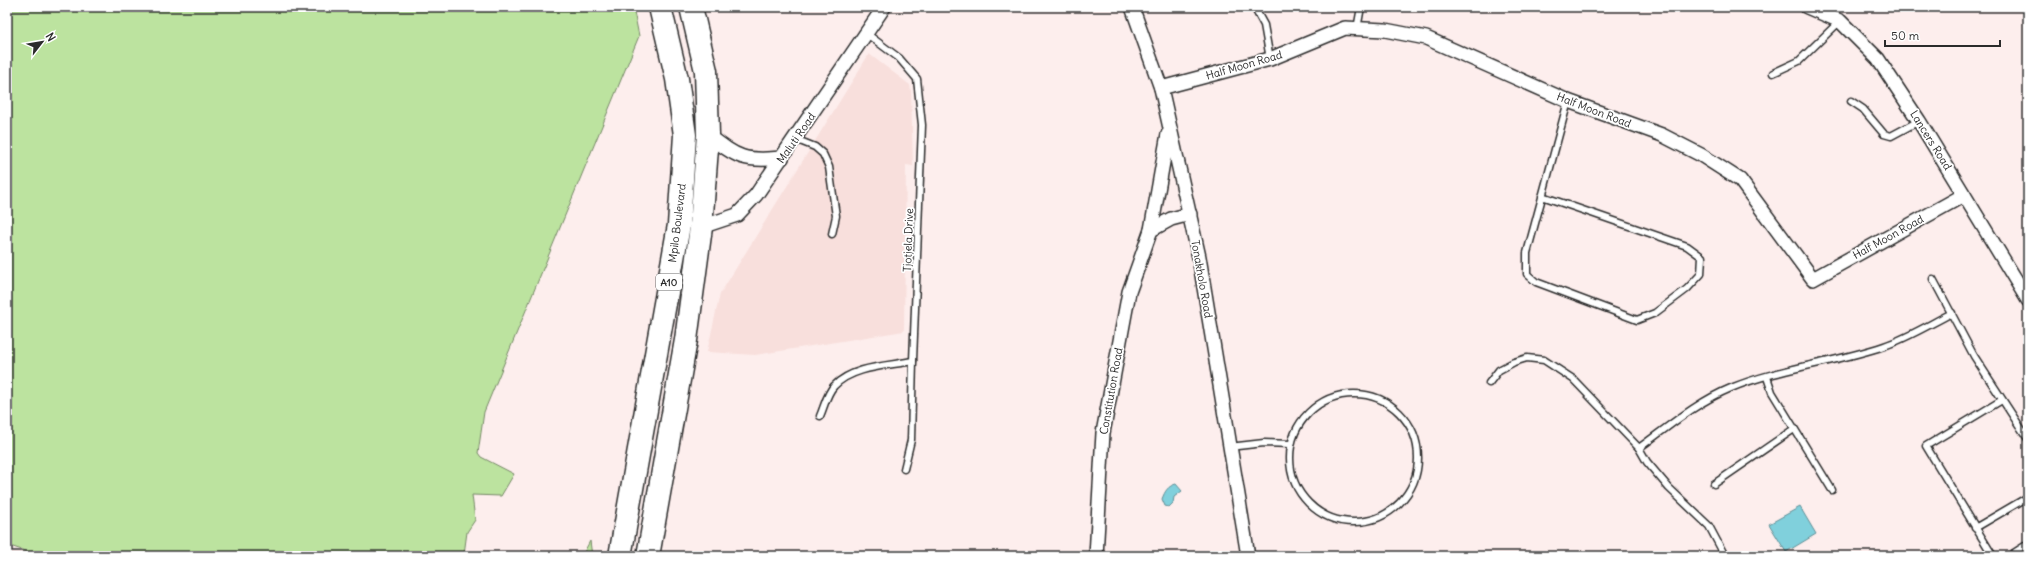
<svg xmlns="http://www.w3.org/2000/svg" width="2035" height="563" font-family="Delius,sans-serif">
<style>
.built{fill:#f8dfdc}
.green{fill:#bce39f;stroke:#748765}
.water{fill:#80d0dc;stroke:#5e8e95}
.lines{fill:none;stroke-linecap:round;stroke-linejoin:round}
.lane-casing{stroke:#2b2b2b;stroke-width:9}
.street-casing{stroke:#2b2b2b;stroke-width:16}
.highway-casing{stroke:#2b2b2b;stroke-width:25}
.lane{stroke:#fff;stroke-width:6}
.street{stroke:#fff;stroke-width:13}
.highway{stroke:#fff;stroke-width:22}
.labels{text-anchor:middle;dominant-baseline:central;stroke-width:3.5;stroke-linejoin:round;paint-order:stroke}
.shield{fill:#fff;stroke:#6b6b6b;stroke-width:1}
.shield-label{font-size:10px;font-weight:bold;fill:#2b2b2b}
.street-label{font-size:11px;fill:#2b2b2b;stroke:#fff}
</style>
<rect width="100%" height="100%" fill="#fdeeed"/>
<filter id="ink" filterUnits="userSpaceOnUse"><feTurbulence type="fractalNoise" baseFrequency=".025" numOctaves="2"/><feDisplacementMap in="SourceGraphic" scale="8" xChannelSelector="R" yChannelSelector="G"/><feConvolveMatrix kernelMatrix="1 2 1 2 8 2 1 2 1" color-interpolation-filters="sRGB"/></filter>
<g filter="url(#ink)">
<polygon class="built" points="869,54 910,85 911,91 913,166 906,165 904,331 755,355 707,352 720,294"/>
<g class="green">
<polygon points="7,7 633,7 639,36 484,412 478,453 481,457 514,474 501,496 472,495 475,520 467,532 464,554 466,556 40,556 7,545"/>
<polygon points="590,541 592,556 582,556"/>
</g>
<g class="water">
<path d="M 1176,484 L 1182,491 L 1174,497 L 1173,503 L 1169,507 L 1165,506 L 1162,499 C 1165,491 1168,486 1176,484 Z"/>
<polygon points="1800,507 1816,534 1786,552 1769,524"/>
</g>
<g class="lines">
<defs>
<g id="lane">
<polyline points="1254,7 1264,25 1270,59"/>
<polyline points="1357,29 1361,7"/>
<polyline points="867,34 899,58 917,79 922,125 913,361 911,440 904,469"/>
<polyline points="1773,73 1799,61 1840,21"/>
<polyline points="1851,101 1863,109 1884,134 1891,136 1919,121"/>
<polyline points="795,139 815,147 823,154 829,167 836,216 832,234"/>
<polyline points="1542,196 1687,246 1702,257 1701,274 1687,289 1655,313 1637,320 1536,282 1527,274 1527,253 1568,101"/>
<polyline points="1933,279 1974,356 2028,439"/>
<polyline points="1767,377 1772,392 1832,490"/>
<polyline points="1489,383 1499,370 1514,362 1527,358 1544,360 1573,379 1639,448 1647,462 1669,488 1709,526 1725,556"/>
<circle cx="1354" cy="458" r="64"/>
<path d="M 820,416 C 824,407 827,393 834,386 C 853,366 888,366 913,361"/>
<polyline points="1229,447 1264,443 1290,444"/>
<path d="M 1639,448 C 1668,427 1697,402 1731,388 C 1780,368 1834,363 1884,346 C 1908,338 1930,324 1952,313"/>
<polyline points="1714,484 1794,429"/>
<polyline points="1975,528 2028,497"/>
<polyline points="1993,556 1926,446 2002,400"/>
<polyline points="2009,556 2028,544"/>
</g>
<g id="street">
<polyline points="1132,7 1161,88 1199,257 1248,556"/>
<polyline points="1807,7 1840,21 1878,59 1919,121 2028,300"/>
<polyline points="1161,88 1270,59 1345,28 1385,30 1426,38 1568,101 1662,135 1701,155 1740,180 1813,279 1964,195"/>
<path d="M 708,135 C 738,158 744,162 782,158"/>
<polyline points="696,226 701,227 737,215 756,195 884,7"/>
<polyline points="1151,230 1171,219 1190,214"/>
<polyline points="1096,556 1103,433 1129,292 1151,230 1168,134"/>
</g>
<g id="highway">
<polyline points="620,556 679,225 685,135 677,79 660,7"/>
<polyline points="648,556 686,340 701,227 708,135 706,71 691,7"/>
</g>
</defs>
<use href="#lane" class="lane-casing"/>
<use href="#street" class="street-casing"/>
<use href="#highway" class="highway-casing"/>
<use href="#lane" class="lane"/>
<use href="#street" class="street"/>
<use href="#highway" class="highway"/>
</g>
</g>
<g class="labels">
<rect class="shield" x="656" y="274" width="26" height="16" rx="3"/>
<g class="shield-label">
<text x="669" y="282">A10</text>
</g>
<g class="street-label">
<text transform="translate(1244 65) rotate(-16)">Half Moon Road</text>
<text transform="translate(1594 110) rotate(21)">Half Moon Road</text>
<text transform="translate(796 138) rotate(-55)">Maluti Road</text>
<text transform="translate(1931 140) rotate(58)">Lancers Road</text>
<text transform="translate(677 223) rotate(-83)">Mpilo Boulevard</text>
<text transform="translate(1888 237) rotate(-29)">Half Moon Road</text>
<text transform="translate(908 240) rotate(-88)">Tjotjela Drive</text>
<text transform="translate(1202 279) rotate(80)">Tonakholo Road</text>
<text transform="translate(1111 391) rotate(-80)">Constitution Road</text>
</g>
</g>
<rect width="2035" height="563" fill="none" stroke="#fff" stroke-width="24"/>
<rect x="12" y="12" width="2011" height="539" fill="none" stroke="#2b2b2b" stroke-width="1.5" filter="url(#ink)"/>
<g transform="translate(42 42) rotate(59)" stroke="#ffffff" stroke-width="3" paint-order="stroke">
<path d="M0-3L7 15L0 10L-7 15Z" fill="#2b2b2b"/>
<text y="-6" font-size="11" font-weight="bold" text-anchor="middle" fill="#2b2b2b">N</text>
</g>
<path d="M1885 40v6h115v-6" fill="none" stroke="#2b2b2b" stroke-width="2"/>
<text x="1891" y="40" font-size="12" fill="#2b2b2b" stroke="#ffffff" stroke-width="3" paint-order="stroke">50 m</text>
</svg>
